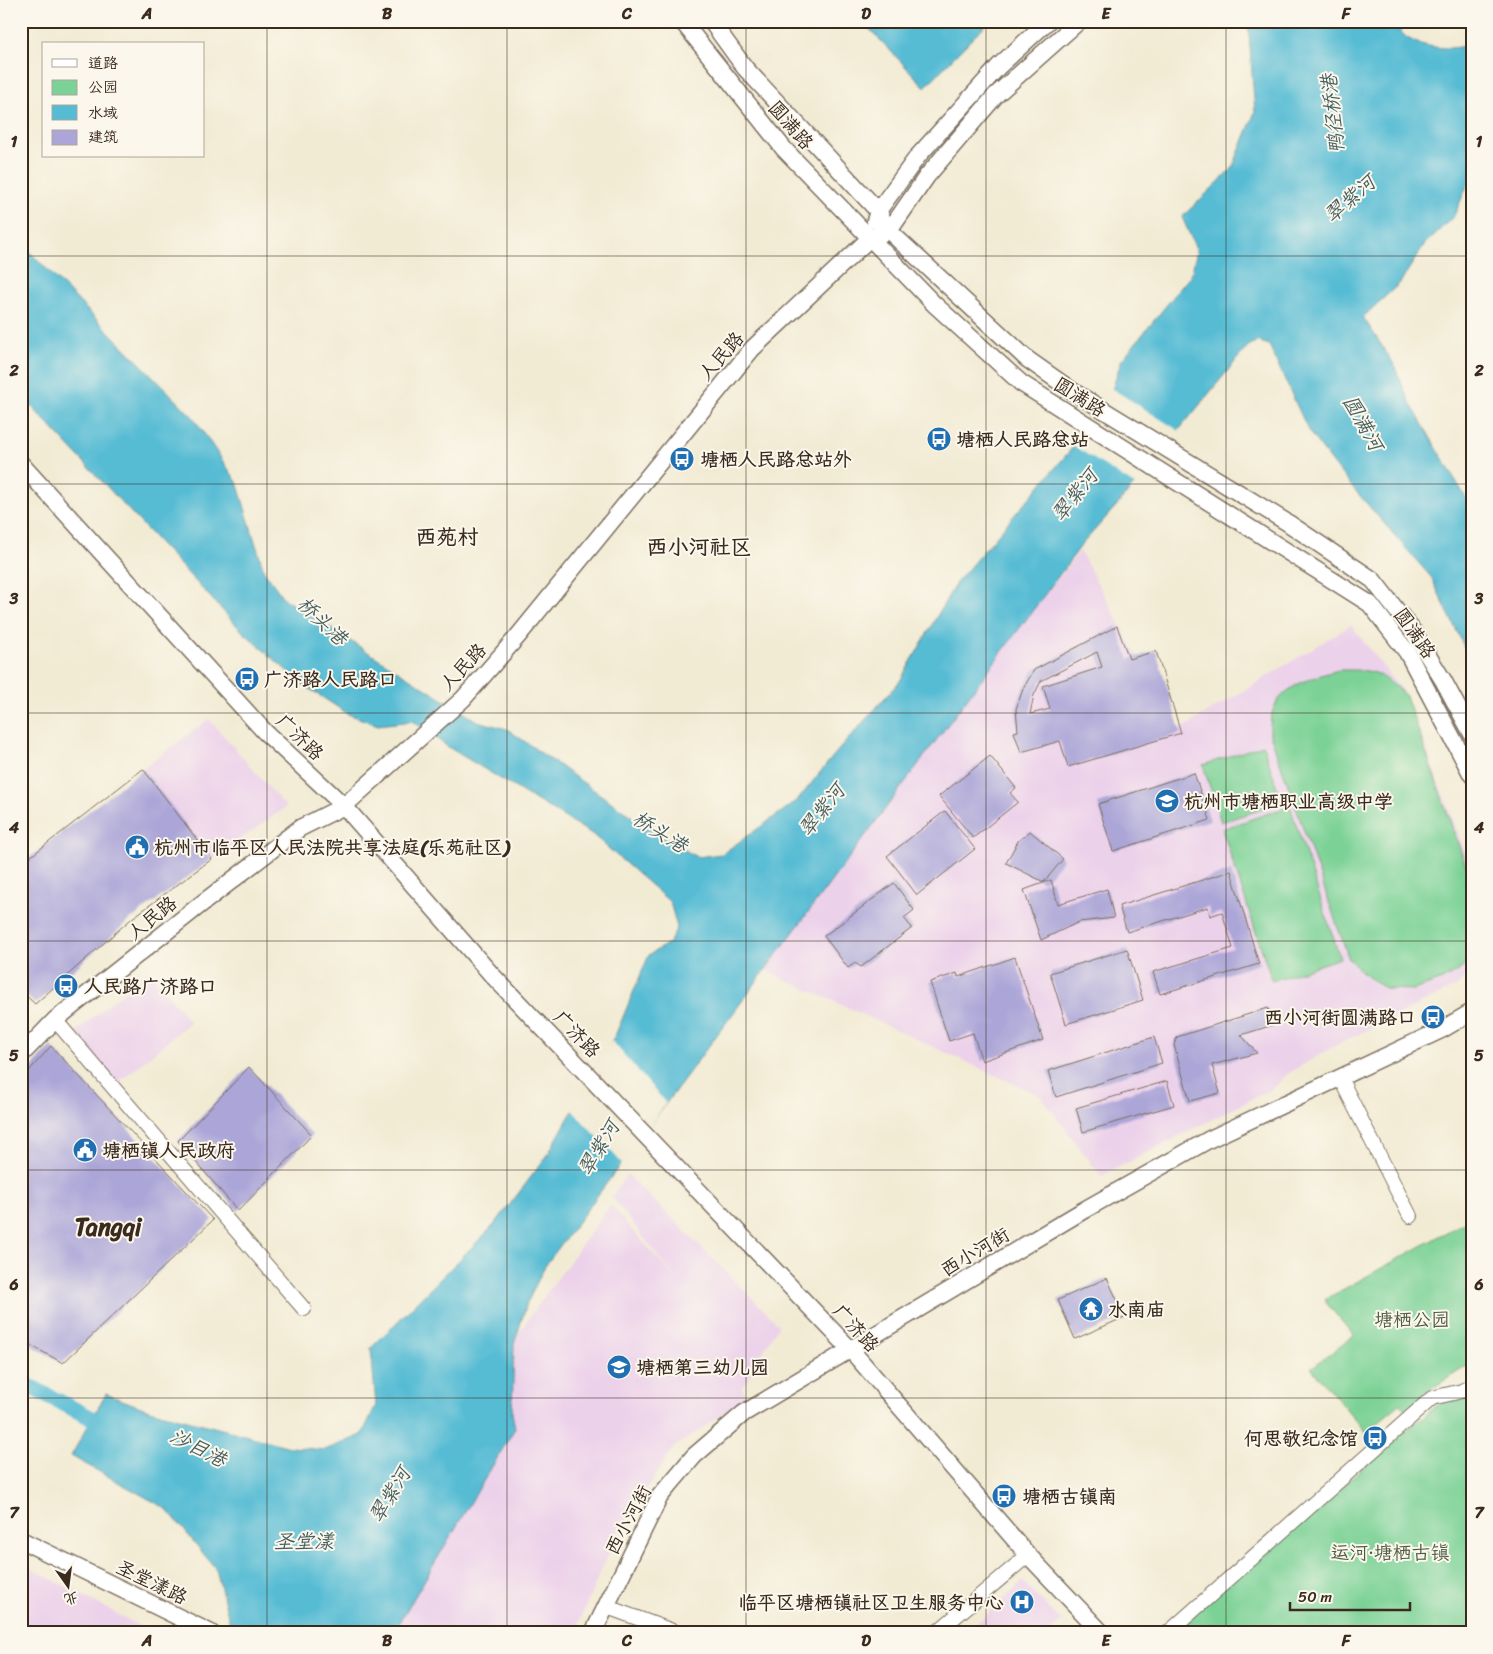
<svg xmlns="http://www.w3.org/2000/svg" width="1493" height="1654" font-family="Sriracha,'LXGW WenKai TC',sans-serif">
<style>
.built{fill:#ecd1ea}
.green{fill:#7bd296;stroke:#5b7e5a}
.water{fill:#56bcd4;stroke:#487379}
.pier{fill:#f2ebd4}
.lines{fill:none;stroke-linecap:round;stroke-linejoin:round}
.canal{stroke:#56bcd4;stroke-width:16}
.building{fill:#aca6d8;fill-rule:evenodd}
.minor-casing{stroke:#7b6e5e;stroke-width:16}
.tertiary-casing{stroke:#7b6e5e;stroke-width:19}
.minor{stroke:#fff;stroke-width:14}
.tertiary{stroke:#fff;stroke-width:16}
.grid{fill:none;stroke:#3b2a1e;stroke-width:1;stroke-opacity:0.55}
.labels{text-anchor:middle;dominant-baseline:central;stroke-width:4;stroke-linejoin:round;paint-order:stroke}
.street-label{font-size:19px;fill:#3b2a1e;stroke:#fbf7ec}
.poi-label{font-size:19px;font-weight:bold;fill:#3b2a1e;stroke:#fbf7ec;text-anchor:start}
.park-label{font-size:19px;fill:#4e5c42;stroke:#fbf7ec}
.water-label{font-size:20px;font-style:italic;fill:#445d5e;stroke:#fbf7ec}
.quarter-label{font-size:21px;font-weight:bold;fill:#3b2a1e;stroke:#fbf7ec}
.district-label{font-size:24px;font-weight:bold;fill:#3b2a1e;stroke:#fbf7ec}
.neatline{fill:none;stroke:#3b2a1e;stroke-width:2}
.grid-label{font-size:16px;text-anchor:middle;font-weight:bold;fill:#3b2a1e}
</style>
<rect width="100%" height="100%" fill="#fbf7ec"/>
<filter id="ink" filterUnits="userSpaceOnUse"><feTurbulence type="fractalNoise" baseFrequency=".02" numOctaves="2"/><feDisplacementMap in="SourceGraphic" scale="10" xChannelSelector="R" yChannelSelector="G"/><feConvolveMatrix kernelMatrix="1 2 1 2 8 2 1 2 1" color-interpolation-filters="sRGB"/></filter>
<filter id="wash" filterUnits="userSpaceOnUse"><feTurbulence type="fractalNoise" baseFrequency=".0096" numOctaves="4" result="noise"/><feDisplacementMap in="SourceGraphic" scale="20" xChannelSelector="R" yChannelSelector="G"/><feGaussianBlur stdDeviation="1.12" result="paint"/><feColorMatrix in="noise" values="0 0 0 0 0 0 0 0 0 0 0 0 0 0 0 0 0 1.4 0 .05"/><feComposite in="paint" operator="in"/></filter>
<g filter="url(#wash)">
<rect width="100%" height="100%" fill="#f2ebd4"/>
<g class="built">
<polygon points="1080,551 1178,731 1351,625 1406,696 1472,870 1472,970 1457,986 1334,1046 1286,1075 1275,1087 1101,1176 1041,1096 763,969 973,685"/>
<polygon points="209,719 286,807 212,859 143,769"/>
<polygon points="149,971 190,1022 117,1084 66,1040"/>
<polygon points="627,1174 779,1325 742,1388 747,1397 673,1448 618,1532 574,1633 385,1633 510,1437 508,1423 510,1345 610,1205 676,1279 612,1197"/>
<polygon points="21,1563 153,1633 21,1633"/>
<polygon points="1023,1582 1061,1621 1049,1633 966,1633"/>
</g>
<g class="green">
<path d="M 1339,670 C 1376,670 1378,670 1406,696 L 1472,883 L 1472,952 L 1461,969 L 1442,980 L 1414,990 L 1387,989 L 1366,976 L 1349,959 L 1270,734 C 1270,727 1270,720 1272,714 C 1278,686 1316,676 1339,670 Z"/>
<polygon points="1263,745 1282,803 1221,822 1203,765"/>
<polygon points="1290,806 1340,958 1272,981 1222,829"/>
<polygon points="1472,1218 1472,1363 1429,1390 1407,1412 1400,1404 1366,1432 1311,1368 1354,1336 1324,1300"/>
<polygon points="1472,1383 1472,1633 1169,1633 1432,1409"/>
</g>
<g class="water">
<polygon points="862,21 989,21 925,87"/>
<path d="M 1248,21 L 1393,21 C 1397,26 1401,33 1406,37 C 1422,48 1454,52 1472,43 L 1472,181 L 1467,186 L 1454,216 L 1424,245 L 1400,283 L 1363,317 L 1393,363 L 1410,403 L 1472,508 L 1472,663 L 1431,577 L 1347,481 L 1309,432 L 1269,345 L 1258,341 L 1248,346 L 1119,503 L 1083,543 L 545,1266 L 527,1303 L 514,1344 L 512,1413 L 515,1428 L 393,1633 L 224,1633 L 230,1624 L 216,1569 L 167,1509 L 71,1456 L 106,1394 L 149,1410 L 290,1447 L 325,1450 L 362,1435 L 376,1405 L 371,1348 L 495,1224 L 547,1156 L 615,1036 L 649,955 L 670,942 L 677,927 L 670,902 L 592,834 L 448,747 L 413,721 L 378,725 L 348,714 L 302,684 L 241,630 L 21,395 L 21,243 L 193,417 L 237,482 L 264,571 L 284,599 L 477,721 L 507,729 L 655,833 L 697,857 L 722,854 L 797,801 L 835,754 L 900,681 L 956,583 L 1099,417 L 1112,391 L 1121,361 L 1191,275 L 1197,251 L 1182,217 L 1232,169 L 1255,112 Z"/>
</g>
<g class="pier">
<polygon points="1111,388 1181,432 1136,486 1071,444 1097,415"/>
<polygon points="612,1041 666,1103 623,1164 571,1109 601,1056"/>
</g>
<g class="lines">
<polyline class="canal" points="21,1382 111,1428"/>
</g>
<g id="blocks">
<g class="building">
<path d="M 1117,626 L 1129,659 L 1156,651 L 1181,733 L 1068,767 L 1060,741 L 1021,752 L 1014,732 L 1018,731 L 1016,709 L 1023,689 L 1034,670 ZM 1097,652 L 1102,667 L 1043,686 L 1050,709 L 1030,714 L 1034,695 L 1041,681 Z"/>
<polygon points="990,756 1016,788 1010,793 1018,802 973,838 939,796"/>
<polygon points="143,769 212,859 131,919 35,1004 21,991 21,864"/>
<polygon points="1194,773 1210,820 1113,851 1098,804"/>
<polygon points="945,811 975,849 917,895 887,856"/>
<polygon points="1030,831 1063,859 1044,882 1006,863 1018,841"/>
<polygon points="1231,871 1259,964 1160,994 1153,972 1233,948 1222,912 1210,916 1208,907 1127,932 1119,906"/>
<polygon points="1051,880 1058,904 1107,889 1114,918 1079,922 1041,940 1024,890"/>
<polygon points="894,883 914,910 904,918 912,928 861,967 855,963 848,968 824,936"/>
<polygon points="1127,949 1143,1000 1066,1024 1050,973"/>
<polygon points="1015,957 1043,1040 982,1061 973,1033 949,1041 930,982 957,973 958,977"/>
<polygon points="1268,1008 1273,1025 1241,1035 1257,1053 1212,1065 1220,1093 1190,1101 1174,1045 1177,1037"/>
<polygon points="1154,1037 1162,1063 1056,1097 1048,1071"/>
<polygon points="51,1046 213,1220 63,1363 21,1340 21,1080"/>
<polygon points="249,1067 312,1135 238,1211 178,1141"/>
<polygon points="1167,1081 1174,1105 1083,1132 1076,1108"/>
<polygon points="1107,1278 1125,1317 1075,1339 1058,1300"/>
</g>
</g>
</g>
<g filter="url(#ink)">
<use href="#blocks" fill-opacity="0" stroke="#7b6e5e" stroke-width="1"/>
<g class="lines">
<defs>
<g id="minor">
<polyline points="55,1020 304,1309"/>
<polyline points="1340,1078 1410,1216"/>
<polyline points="607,1607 678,1633"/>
<polyline points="936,1633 1028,1555"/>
<polyline points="1168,1633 1432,1398 1462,1391 1472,1385"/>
</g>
<g id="tertiary">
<polyline points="682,21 784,149 934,304 1021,383 1370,604 1407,652 1472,775"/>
<polyline points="711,21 745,68 878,211 889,231 1027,359 1074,392 1288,523 1373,580 1412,630 1443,680 1472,734"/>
<polyline points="875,221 878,211 918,156 999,66 1048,21"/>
<polyline points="21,464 265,732 344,806 491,974 851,1350 1028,1555 1102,1633"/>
<polyline points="21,1055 55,1020 200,905 300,828 344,806 463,699 518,636 752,349 870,238 889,231 927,176 996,95 1079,21"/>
<polyline points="21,1540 211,1633"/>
<polyline points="593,1633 660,1496 694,1456 744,1413 1084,1210 1210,1139 1441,1030 1472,1012"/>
</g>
</defs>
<use href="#minor" class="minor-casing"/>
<use href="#tertiary" class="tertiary-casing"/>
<use href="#minor" class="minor"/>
<use href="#tertiary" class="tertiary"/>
</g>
</g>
<path class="grid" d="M 267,21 L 267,1633M 507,21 L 507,1633M 746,21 L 746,1633M 986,21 L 986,1633M 1226,21 L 1226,1633M 21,256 L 1472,256M 21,484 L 1472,484M 21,713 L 1472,713M 21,941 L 1472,941M 21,1170 L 1472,1170M 21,1398 L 1472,1398"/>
<defs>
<symbol id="bus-disc" viewBox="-11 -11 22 22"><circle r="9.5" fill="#1f6fb2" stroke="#fbf7ec"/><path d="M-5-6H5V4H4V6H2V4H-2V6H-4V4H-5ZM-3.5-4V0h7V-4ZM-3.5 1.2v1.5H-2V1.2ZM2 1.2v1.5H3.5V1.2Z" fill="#fff"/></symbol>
<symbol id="school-disc" viewBox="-11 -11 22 22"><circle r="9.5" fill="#1f6fb2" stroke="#fbf7ec"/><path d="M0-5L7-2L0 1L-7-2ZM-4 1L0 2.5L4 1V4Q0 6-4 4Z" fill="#fff"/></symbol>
<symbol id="civic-disc" viewBox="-11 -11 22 22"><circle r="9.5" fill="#1f6fb2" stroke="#fbf7ec"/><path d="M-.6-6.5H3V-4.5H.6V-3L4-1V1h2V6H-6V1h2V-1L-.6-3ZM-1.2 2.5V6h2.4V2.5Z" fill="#fff"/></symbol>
<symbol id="temple-disc" viewBox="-11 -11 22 22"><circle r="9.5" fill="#1f6fb2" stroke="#fbf7ec"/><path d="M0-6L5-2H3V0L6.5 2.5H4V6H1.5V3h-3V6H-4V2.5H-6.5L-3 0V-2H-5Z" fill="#fff"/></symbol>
<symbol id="hospital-disc" viewBox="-11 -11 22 22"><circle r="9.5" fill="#1f6fb2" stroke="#fbf7ec"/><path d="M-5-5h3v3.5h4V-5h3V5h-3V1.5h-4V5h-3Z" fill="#fff"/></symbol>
</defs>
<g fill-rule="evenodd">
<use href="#bus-disc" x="925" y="425" width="28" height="28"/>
<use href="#bus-disc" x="668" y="445" width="28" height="28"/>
<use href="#bus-disc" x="233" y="665" width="28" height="28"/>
<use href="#school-disc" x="1153" y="787" width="28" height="28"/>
<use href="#civic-disc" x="123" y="833" width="28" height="28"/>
<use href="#bus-disc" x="52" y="972" width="28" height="28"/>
<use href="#bus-disc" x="1419" y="1003" width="28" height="28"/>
<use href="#civic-disc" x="71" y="1136" width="28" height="28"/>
<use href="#temple-disc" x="1077" y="1295" width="28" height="28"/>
<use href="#school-disc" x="605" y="1353" width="28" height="28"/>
<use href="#bus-disc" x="1361" y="1424" width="28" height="28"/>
<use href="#bus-disc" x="990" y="1482" width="28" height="28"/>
<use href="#hospital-disc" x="1008" y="1588" width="28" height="28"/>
</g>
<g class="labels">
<g class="street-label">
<text transform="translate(791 125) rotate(49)">圆满路</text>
<text transform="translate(721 356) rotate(-49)">人民路</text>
<text transform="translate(1080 397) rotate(32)">圆满路</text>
<text transform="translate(1415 633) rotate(55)">圆满路</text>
<text transform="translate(463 667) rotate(-47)">人民路</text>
<text transform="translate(300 737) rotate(44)">广济路</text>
<text transform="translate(152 918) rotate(-39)">人民路</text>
<text transform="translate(577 1034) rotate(46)">广济路</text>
<text transform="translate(975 1252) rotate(-31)">西小河街</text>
<text transform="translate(856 1328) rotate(47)">广济路</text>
<text transform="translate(628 1520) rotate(-62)">西小河街</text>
<text transform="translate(152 1582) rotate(26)">圣堂漾路</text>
</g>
<g class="poi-label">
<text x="956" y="439">塘栖人民路总站</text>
<text x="700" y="459">塘栖人民路总站外</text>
<text x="264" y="679">广济路人民路口</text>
<text x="1184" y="801">杭州市塘栖职业高级中学</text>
<text x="154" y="847">杭州市临平区人民法院共享法庭(乐苑社区)</text>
<text x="84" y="986">人民路广济路口</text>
<text x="1416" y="1017" text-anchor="end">西小河街圆满路口</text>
<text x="102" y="1150">塘栖镇人民政府</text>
<text x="1108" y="1309">水南庙</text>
<text x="636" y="1367">塘栖第三幼儿园</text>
<text x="1358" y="1438" text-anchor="end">何思敬纪念馆</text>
<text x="1022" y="1496">塘栖古镇南</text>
<text x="1004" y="1602" text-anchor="end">临平区塘栖镇社区卫生服务中心</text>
</g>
<g class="park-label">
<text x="1412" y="1319">塘栖公园</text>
<text x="1390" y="1552">运河·塘栖古镇</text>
</g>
<g class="water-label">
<text transform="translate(1333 114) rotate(-96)">鸭径桥港</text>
<text transform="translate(1350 199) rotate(-41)">翠紫河</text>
<text transform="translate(1363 423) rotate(61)">圆满河</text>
<text transform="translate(1075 495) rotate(-51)">翠紫河</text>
<text transform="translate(322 621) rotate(44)">桥头港</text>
<text transform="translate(822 810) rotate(-51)">翠紫河</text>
<text transform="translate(660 832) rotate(32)">桥头港</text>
<text transform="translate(599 1148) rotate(-59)">翠紫河</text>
<text transform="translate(198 1448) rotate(27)">沙目港</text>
<text transform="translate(390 1495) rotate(-59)">翠紫河</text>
<text x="304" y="1541">圣堂漾</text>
</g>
<g class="quarter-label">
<text x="447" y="537">西苑村</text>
<text x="699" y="547">西小河社区</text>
</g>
<g class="district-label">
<text x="108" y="1227">Tangqi</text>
</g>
</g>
<rect width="1493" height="1654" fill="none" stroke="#fbf7ec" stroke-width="55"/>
<rect x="42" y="42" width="162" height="115" fill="#fbf7ec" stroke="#aea59a"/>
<rect x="52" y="59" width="25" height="8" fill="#ffffff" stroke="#aea59a"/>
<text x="88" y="68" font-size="15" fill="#3b2a1e">道路</text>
<rect x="52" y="80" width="25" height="15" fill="#7bd296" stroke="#aea59a"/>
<text x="88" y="92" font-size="15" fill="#3b2a1e">公园</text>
<rect x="52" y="105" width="25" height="15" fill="#56bcd4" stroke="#aea59a"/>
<text x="88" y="118" font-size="15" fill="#3b2a1e">水域</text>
<rect x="52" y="130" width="25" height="15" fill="#aca6d8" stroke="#aea59a"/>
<text x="88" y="142" font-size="15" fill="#3b2a1e">建筑</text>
<g transform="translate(68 1586) rotate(166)" stroke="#fbf7ec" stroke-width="4" paint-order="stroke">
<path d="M0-4L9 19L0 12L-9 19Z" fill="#3b2a1e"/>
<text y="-8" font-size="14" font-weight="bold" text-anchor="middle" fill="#3b2a1e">北</text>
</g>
<path d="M1290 1602v8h120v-8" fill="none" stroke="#3b2a1e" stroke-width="2.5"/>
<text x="1298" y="1602" font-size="15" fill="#3b2a1e" stroke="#fbf7ec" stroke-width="4" paint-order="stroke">50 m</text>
<rect x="28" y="28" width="1438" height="1598" class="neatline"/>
<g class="grid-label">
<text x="147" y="19">A</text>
<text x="387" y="19">B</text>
<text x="627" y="19">C</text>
<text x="866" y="19">D</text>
<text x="1106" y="19">E</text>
<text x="1346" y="19">F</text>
<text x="14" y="147">1</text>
<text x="1479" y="147">1</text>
<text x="14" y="376">2</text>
<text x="1479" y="376">2</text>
<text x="14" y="604">3</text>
<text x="1479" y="604">3</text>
<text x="14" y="833">4</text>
<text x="1479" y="833">4</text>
<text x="14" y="1061">5</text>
<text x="1479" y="1061">5</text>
<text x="14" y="1290">6</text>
<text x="1479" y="1290">6</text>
<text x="14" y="1518">7</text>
<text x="1479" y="1518">7</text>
<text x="147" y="1646">A</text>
<text x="387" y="1646">B</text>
<text x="627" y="1646">C</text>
<text x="866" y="1646">D</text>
<text x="1106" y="1646">E</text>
<text x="1346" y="1646">F</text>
</g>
</svg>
